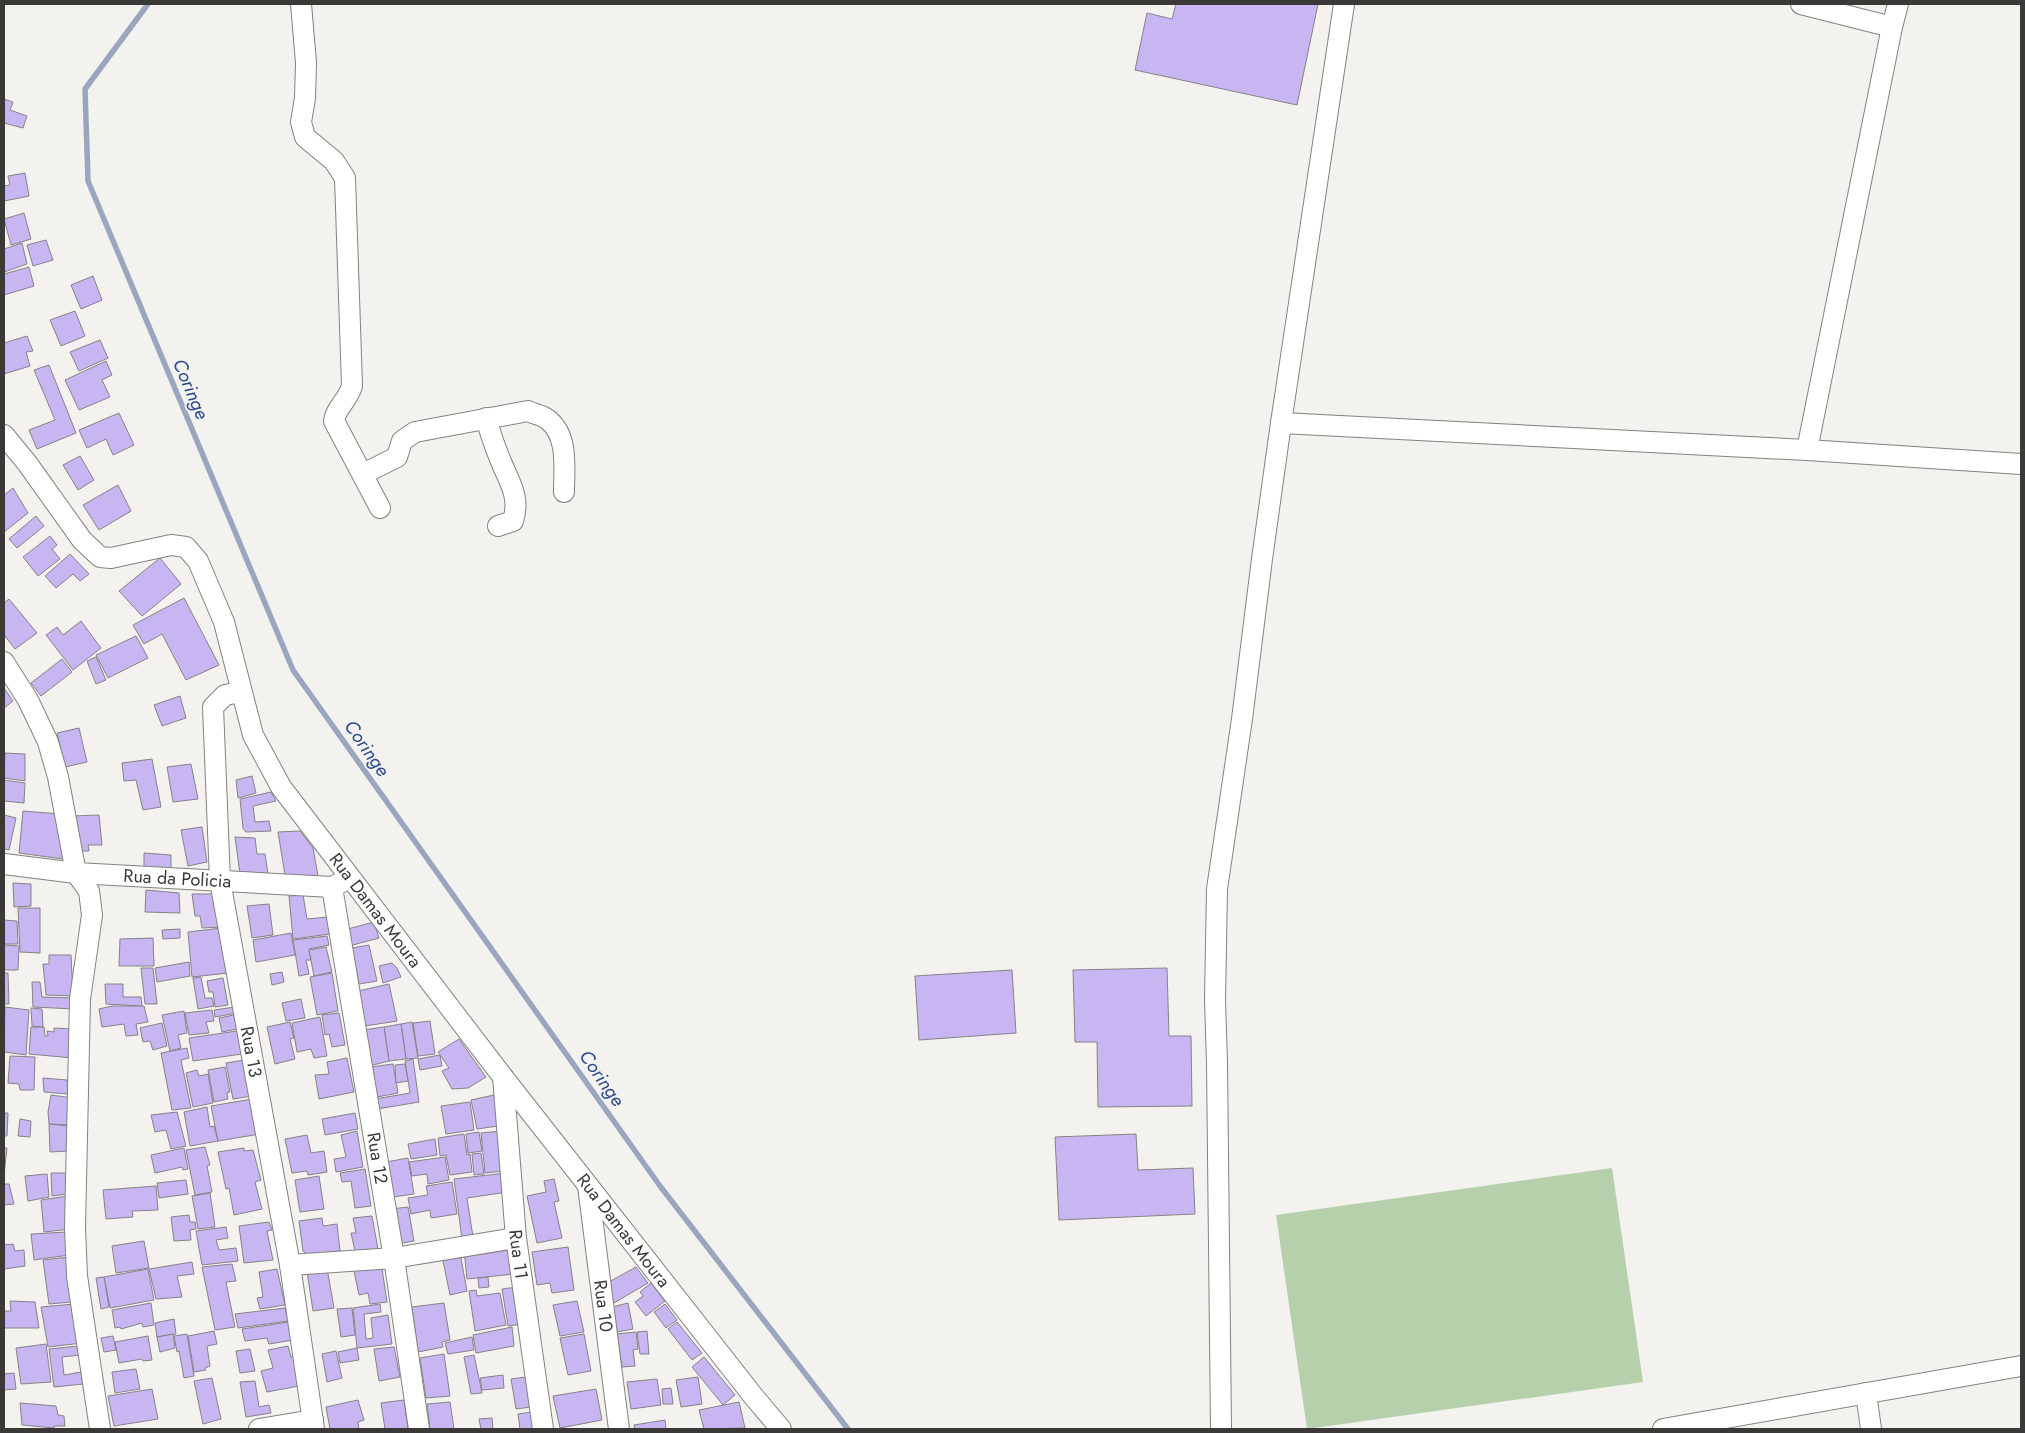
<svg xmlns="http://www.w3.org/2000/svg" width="2025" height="1433" font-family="Jost,sans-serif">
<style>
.pitch{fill:#b6d0ac}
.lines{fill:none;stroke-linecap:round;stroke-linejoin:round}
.stream{stroke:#9aa6be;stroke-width:5.5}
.building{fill:#c8b6f3;stroke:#848386}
.street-casing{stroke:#83827f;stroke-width:22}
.street{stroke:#fff;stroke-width:20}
.labels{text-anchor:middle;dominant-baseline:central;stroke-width:4;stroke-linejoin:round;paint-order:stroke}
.street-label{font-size:18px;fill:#3a3938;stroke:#f3f2ef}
.water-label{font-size:19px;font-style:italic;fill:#2a4b8e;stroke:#f3f2ef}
</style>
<rect width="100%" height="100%" fill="#f3f2ef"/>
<polygon class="pitch" points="1612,1168 1643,1382 1307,1429 1276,1215"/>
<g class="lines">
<polyline class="stream" points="148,4 85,89 88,181 293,670 660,1186 848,1429"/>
</g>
<g class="building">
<polygon points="1176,4 1318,4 1297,105 1135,70 1147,13 1172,19"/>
<polygon points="4,99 13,102 10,110 27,116 23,128 4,123"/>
<polygon points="25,173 29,196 4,201 4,186 10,185 8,176"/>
<polygon points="24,213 31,239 11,245 4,219"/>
<polygon points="46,240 53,260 33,266 27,245"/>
<polygon points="22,243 27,264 4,272 4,249"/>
<polygon points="29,267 34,286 4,295 4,274"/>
<polygon points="93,276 102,300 81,309 71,285"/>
<polygon points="75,311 85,336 61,346 50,320"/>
<polygon points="27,336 33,351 26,352 30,366 4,374 4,343"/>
<polygon points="100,340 108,358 79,371 70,352"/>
<polygon points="106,361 112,375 102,380 110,397 79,410 65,380"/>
<polygon points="49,365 76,433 37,449 29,430 55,420 34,370"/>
<polygon points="119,413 134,445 113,455 106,439 87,448 79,430"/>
<polygon points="80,456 94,480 78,490 63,465"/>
<polygon points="118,485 131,511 99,530 83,505"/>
<polygon points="13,488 28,513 4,532 4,495"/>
<polygon points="36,516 44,526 17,548 9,539"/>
<polygon points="50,536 57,545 52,549 60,559 38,576 23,557"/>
<polygon points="70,554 89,574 80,581 73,574 56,588 45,576"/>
<polygon points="160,558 181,584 142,616 119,591"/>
<polygon points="184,598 219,665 186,680 162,634 144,644 133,625"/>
<polygon points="9,599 37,633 15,649 4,635 4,603"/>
<polygon points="81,621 101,648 73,670 46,635 57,627 63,635"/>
<polygon points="136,636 148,658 108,678 96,655"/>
<polygon points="96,657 106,680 96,684 87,661"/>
<polygon points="62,659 72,672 41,696 31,683"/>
<polygon points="4,688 13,701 4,708"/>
<polygon points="180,696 186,718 162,726 154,705"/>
<polygon points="79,728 87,762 65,767 57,733"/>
<polygon points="5,753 25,754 25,781 4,778"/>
<polygon points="152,759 161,807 143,810 136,780 124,781 122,763"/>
<polygon points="191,764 198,799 173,802 167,767"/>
<polygon points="252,776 256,793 238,798 236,780"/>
<polygon points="4,780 25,783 24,803 4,801"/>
<polygon points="271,792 276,801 253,806 255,822 269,821 271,831 246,832 243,828 240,799"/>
<polygon points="23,811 60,814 65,849 63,859 19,853"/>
<polygon points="4,815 16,818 9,850 4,849"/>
<polygon points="99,815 102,845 88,845 89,851 76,851 72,816"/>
<polygon points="202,827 207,862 188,866 181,830"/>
<polygon points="300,831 313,848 318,876 285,875 278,832"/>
<polygon points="235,837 255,838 257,854 265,854 268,874 240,874"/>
<polygon points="144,853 171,855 171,869 144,867"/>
<polygon points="13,883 31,884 31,906 14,907"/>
<polygon points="146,890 179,893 180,913 145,912"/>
<polygon points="192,894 217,894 222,927 202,928 200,916 195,916"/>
<polygon points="303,895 307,919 328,917 330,934 293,939 289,896"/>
<polygon points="269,904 273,935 252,938 247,906"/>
<polygon points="18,908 40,908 40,953 20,952"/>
<polygon points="4,920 17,921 18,944 4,944"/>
<polygon points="374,922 379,938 349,946 344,930"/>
<polygon points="222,928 228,973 192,977 188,932"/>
<polygon points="180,929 180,938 163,939 162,930"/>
<polygon points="291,933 295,955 256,962 253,940"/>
<polygon points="327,936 329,945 309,949 311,960 306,960 309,974 299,976 293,940"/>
<polygon points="153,938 154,966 119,966 120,939"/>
<polygon points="4,945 19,946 18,970 4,970"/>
<polygon points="369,945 377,981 359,984 352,948"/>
<polygon points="326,947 332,972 314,976 309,950"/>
<polygon points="49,955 71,955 73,996 46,995 43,964 49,964"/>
<polygon points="189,962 190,976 157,982 155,968"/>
<polygon points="392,963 397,968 401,977 383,983 379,966"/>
<polygon points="141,968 153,968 157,1004 145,1004"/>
<polygon points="1167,968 1169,1036 1191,1036 1192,1106 1098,1107 1097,1042 1075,1042 1073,970"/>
<polygon points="1012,970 1016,1033 919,1040 915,976"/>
<polygon points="282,972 284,982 272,985 270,974"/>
<polygon points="4,973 8,973 9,1004 4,1004"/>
<polygon points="332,973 338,1011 317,1015 310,977"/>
<polygon points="201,977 205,998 212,998 214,1006 198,1009 193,978"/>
<polygon points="223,978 228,1005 215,1007 213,992 209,992 207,981"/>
<polygon points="32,982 40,982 42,997 74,998 74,1009 33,1007"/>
<polygon points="105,984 123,984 123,997 141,997 142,1006 106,1004"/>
<polygon points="389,984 397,1021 365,1026 358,991"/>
<polygon points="301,999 305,1018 286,1021 282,1003"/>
<polygon points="112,1006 144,1006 148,1022 136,1024 138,1035 126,1036 124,1024 102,1027 99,1009"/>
<polygon points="5,1007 29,1010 26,1055 4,1052"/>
<polygon points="235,1007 237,1013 215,1017 214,1010"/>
<polygon points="31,1008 42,1009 43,1027 32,1026"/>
<polygon points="212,1010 214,1021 206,1022 209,1033 189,1035 185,1013"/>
<polygon points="184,1011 187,1033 178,1035 181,1048 170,1051 162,1015"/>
<polygon points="339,1013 345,1045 332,1047 329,1034 325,1035 322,1015"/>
<polygon points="234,1015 237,1029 222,1032 219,1018"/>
<polygon points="320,1017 327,1056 314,1058 311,1049 297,1052 292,1023"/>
<polygon points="430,1021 435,1054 418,1056 413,1023"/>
<polygon points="290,1022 294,1038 290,1039 295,1059 275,1064 267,1027"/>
<polygon points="412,1022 418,1058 406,1059 401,1024"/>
<polygon points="162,1023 167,1046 153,1050 150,1041 143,1042 140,1028"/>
<polygon points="401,1024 406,1059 389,1061 384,1027"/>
<polygon points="31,1027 44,1027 45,1036 48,1036 47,1031 54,1032 54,1028 74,1029 73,1058 29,1054"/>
<polygon points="384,1027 389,1061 369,1066 363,1030"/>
<polygon points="237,1031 242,1054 193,1061 189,1038"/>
<polygon points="459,1039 486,1077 468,1088 452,1089 442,1071 449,1068 438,1052"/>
<polygon points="187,1048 189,1058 181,1060 191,1108 172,1110 161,1053"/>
<polygon points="440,1055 442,1066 420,1070 418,1059"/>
<polygon points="10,1056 35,1057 34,1090 20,1090 19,1084 8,1083"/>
<polygon points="347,1058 354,1092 319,1099 315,1075 329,1074 327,1062"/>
<polygon points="413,1059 419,1102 377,1109 375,1099 410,1093 405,1061"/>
<polygon points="244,1060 252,1096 233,1099 226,1063"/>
<polygon points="393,1064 398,1093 377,1097 371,1067"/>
<polygon points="405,1064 408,1081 396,1083 395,1065"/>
<polygon points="225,1067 230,1092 227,1093 228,1099 214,1102 208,1070"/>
<polygon points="197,1070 199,1076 208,1074 213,1103 193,1107 186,1073"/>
<polygon points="43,1078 67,1080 68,1094 44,1092"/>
<polygon points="51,1095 73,1098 70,1125 49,1124 48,1112"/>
<polygon points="494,1095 498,1126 477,1129 471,1100"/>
<polygon points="252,1099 260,1134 218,1141 211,1106"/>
<polygon points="470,1102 474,1130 446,1134 441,1106"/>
<polygon points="207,1107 210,1127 214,1126 218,1141 190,1146 184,1112"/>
<polygon points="177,1112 186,1146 171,1149 166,1130 155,1132 151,1115"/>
<polygon points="4,1113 8,1113 7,1136 4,1136"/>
<polygon points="355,1113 358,1129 325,1135 322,1119"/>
<polygon points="20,1119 31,1121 30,1137 18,1136"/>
<polygon points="49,1124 69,1126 69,1151 50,1152"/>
<polygon points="357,1131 363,1167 336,1172 334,1159 346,1157 341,1135"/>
<polygon points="501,1131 504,1171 485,1173 481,1133"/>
<polygon points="479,1132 482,1151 468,1153 466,1134"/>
<polygon points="464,1134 467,1155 470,1154 472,1172 450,1175 446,1155 440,1156 438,1138"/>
<polygon points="1136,1134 1138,1170 1193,1168 1195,1214 1059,1220 1055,1137"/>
<polygon points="307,1135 311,1153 324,1151 327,1172 308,1175 307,1171 292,1173 285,1139"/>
<polygon points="435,1139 437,1155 411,1159 408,1144"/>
<polygon points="205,1147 210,1165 207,1166 212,1192 195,1195 186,1150"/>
<polygon points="4,1148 7,1148 4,1175"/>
<polygon points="184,1148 188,1169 183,1170 182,1167 155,1173 151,1155"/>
<polygon points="244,1148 244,1151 253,1150 261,1180 255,1182 262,1209 234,1215 229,1188 226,1189 218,1152"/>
<polygon points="481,1153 484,1174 474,1175 472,1154"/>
<polygon points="445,1157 449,1180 428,1184 427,1174 412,1176 409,1162"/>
<polygon points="408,1158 414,1194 393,1197 386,1162"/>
<polygon points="365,1169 371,1206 355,1208 351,1181 342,1182 340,1173"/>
<polygon points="51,1173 69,1173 67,1194 52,1196"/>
<polygon points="506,1173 508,1192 467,1198 473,1237 462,1239 454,1179"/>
<polygon points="47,1174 49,1197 28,1201 25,1176"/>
<polygon points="319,1176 324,1209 300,1212 295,1180"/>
<polygon points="554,1179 559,1201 554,1202 562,1238 537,1243 527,1196 546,1192 544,1181"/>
<polygon points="186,1180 188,1194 159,1198 157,1183"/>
<polygon points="452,1182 457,1214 431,1218 430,1210 411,1214 408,1198 428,1195 426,1186"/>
<polygon points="4,1184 9,1184 14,1204 4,1205"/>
<polygon points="156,1186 158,1210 132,1211 133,1217 106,1219 103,1190"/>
<polygon points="210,1193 215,1227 198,1229 192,1196"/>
<polygon points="68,1196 71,1229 44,1232 41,1200"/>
<polygon points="408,1207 414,1241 397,1244 391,1209"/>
<polygon points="189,1215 190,1222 195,1222 196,1229 190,1230 191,1240 174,1241 171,1217"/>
<polygon points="372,1216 378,1249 355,1251 351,1233 356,1233 353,1218"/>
<polygon points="322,1218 323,1226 337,1224 340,1251 307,1255 303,1251 299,1221"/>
<polygon points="269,1222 272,1230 267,1231 273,1260 244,1263 239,1226"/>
<polygon points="226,1227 228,1238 216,1240 219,1250 236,1248 238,1261 202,1265 196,1231"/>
<polygon points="67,1232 69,1255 34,1260 31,1234"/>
<polygon points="144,1241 149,1268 116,1273 112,1246"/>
<polygon points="13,1244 15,1251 24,1250 25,1266 4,1269 4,1245"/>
<polygon points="512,1246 514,1274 467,1279 464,1250"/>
<polygon points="568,1247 574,1290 552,1293 550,1283 537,1285 532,1252"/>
<polygon points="460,1253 467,1291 450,1295 442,1256"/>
<polygon points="69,1257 72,1302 49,1304 43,1260"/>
<polygon points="192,1262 194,1274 177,1276 182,1297 156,1299 149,1269"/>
<polygon points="381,1262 387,1302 370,1304 368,1293 359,1295 353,1266"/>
<polygon points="232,1264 236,1281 226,1282 235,1327 215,1330 202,1267"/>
<polygon points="636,1267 648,1283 614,1303 607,1283"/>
<polygon points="327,1268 334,1308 313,1311 307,1271"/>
<polygon points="148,1269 154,1300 110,1308 104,1277"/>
<polygon points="277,1269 285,1305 260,1309 257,1298 263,1297 259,1272"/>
<polygon points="104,1277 109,1307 101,1309 96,1278"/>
<polygon points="488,1277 489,1287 479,1288 478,1278"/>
<polygon points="651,1283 665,1301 646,1316 635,1302 643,1296 640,1292"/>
<polygon points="517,1287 522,1324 508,1326 502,1289"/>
<polygon points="476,1290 477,1296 500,1293 506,1325 475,1331 469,1291"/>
<polygon points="10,1301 35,1302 39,1328 4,1328 4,1311 11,1311"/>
<polygon points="577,1301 584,1332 560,1336 553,1305"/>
<polygon points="151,1303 154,1325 143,1327 142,1323 121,1329 120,1327 115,1328 112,1310"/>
<polygon points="444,1303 450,1340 442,1342 443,1347 418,1352 412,1307"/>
<polygon points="628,1303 633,1329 617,1332 612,1307"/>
<polygon points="74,1304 82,1343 48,1347 41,1307"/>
<polygon points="380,1304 381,1312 364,1314 366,1339 373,1338 371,1318 388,1315 392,1344 357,1348 353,1308"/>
<polygon points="665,1304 677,1320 666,1328 654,1312"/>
<polygon points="285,1308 288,1321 238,1328 235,1314"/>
<polygon points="352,1308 355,1335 341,1337 337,1309"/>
<polygon points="174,1319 176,1334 157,1337 155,1323"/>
<polygon points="289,1322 293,1340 269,1344 267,1338 245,1341 242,1329"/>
<polygon points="677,1322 702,1353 692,1360 668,1329"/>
<polygon points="512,1327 514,1346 476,1353 473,1335"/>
<polygon points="214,1331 217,1344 207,1346 210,1366 205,1368 206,1370 194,1372 188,1336"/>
<polygon points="647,1331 649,1354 640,1354 637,1332"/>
<polygon points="636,1332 638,1349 633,1350 635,1366 622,1367 617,1334"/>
<polygon points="173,1334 175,1348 160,1352 157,1337"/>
<polygon points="187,1334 194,1376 184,1378 179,1351 177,1352 174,1336"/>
<polygon points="584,1334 591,1371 568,1375 560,1338"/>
<polygon points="113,1336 116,1350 104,1352 101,1338"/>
<polygon points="148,1336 152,1360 143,1361 142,1359 119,1363 115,1342"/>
<polygon points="472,1337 474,1350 448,1354 445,1343"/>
<polygon points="46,1344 51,1382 21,1384 16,1348"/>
<polygon points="79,1346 80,1355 62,1357 64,1375 81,1372 83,1384 54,1387 49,1349"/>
<polygon points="288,1346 291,1357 296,1356 299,1386 267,1392 261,1371 273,1368 268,1350"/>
<polygon points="394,1347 400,1377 379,1381 374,1349"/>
<polygon points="357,1348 359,1360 340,1363 338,1352"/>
<polygon points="250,1349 255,1371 240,1373 236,1351"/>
<polygon points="336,1351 342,1378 327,1382 322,1354"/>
<polygon points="444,1354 450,1396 426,1398 420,1358"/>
<polygon points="474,1355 482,1393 471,1394 464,1357"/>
<polygon points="704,1357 735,1395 723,1405 692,1367"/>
<polygon points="136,1369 140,1389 115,1393 112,1372"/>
<polygon points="14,1373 16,1389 4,1390 4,1374"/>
<polygon points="503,1375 504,1388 482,1390 480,1378"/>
<polygon points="526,1377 531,1407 516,1409 511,1379"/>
<polygon points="698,1377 702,1404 681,1407 676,1380"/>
<polygon points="212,1378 221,1419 203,1424 194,1381"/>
<polygon points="657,1379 661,1405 631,1409 627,1382"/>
<polygon points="255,1381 259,1407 269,1405 271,1413 246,1417 240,1382"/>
<polygon points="671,1388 673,1404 663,1404 662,1389"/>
<polygon points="152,1389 158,1419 114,1426 108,1396"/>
<polygon points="596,1389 602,1420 560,1428 553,1396"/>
<polygon points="358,1400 364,1420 358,1422 359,1429 330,1429 326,1407"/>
<polygon points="404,1400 408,1429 385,1429 381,1403"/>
<polygon points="450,1402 454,1429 430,1429 427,1404"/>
<polygon points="739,1402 745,1428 704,1429 699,1410"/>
<polygon points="20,1403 56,1406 58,1415 64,1416 65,1426 54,1426 54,1428 22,1425"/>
<polygon points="532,1412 535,1429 520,1429 518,1414"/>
<polygon points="492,1418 493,1429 481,1429 479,1419"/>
<polygon points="665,1420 666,1429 635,1429 634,1425"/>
</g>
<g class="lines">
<defs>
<g id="street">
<path d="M 301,4 L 306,63 L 305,98 L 301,122 L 305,137 L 334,161 L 345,178 L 352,386 C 347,402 336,407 334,421 L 380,508"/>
<polyline points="1801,4 1892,27"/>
<path d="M 486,418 C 490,432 494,445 500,459 C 508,480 521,496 513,521 L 498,526"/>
<polyline points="1281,423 1807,450 2021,464"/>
<path id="s1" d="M 4,435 L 27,463 L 82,540 L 100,557 L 111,558 L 171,545 L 186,547 L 198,561 L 224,622 L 253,735 L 281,787 L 503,1077 L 754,1397 L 781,1429"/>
<polyline points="1807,450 1892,27 1898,4"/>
<path d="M 363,474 L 397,457 L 402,441 L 415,432 L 528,411 C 534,414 542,415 547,419 C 569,435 564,468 564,492"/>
<polyline points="4,662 28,700 48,742 58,777 76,873 89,891 92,915 80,999 75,1228 77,1276 100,1429"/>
<path id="s2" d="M 241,692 L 225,695 L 213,707 L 220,881 L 290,1265 L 314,1429"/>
<path id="s3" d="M 4,864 L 76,873 L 332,887 L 342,882"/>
<path id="s4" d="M 332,887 L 394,1258 L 419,1429"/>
<path id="s5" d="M 503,1077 L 516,1238 L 543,1429"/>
<path id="s6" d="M 588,1186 L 619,1429"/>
<polyline points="290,1265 394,1258 516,1238"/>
<polyline points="1866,1393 1871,1429"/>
<polyline points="259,1429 313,1420"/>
<polyline points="1221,1429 1217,1063 1215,1000 1217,889 1242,719 1262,559 1281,423 1344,4"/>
<polyline points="1663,1429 2021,1366"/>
</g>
</defs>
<use href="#street" class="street-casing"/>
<use href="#street" class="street"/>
</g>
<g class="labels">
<g class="street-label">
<text stroke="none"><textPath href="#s3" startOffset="174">Rua da Policia</textPath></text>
<text stroke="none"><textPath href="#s1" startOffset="659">Rua Damas Moura</textPath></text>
<text stroke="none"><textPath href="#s2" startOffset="381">Rua 13</textPath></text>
<text stroke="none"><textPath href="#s4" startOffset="275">Rua 12</textPath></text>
<text stroke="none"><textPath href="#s1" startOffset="1064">Rua Damas Moura</textPath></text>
<text stroke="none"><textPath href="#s5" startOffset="178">Rua 11</textPath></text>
<text stroke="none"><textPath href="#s6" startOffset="121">Rua 10</textPath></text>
</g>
<g class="water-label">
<text transform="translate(191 389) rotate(67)">Coringe</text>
<text transform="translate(367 748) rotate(55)">Coringe</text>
<text transform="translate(602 1078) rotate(55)">Coringe</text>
</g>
</g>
<rect width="2025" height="1433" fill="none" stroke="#3a3938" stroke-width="10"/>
</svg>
